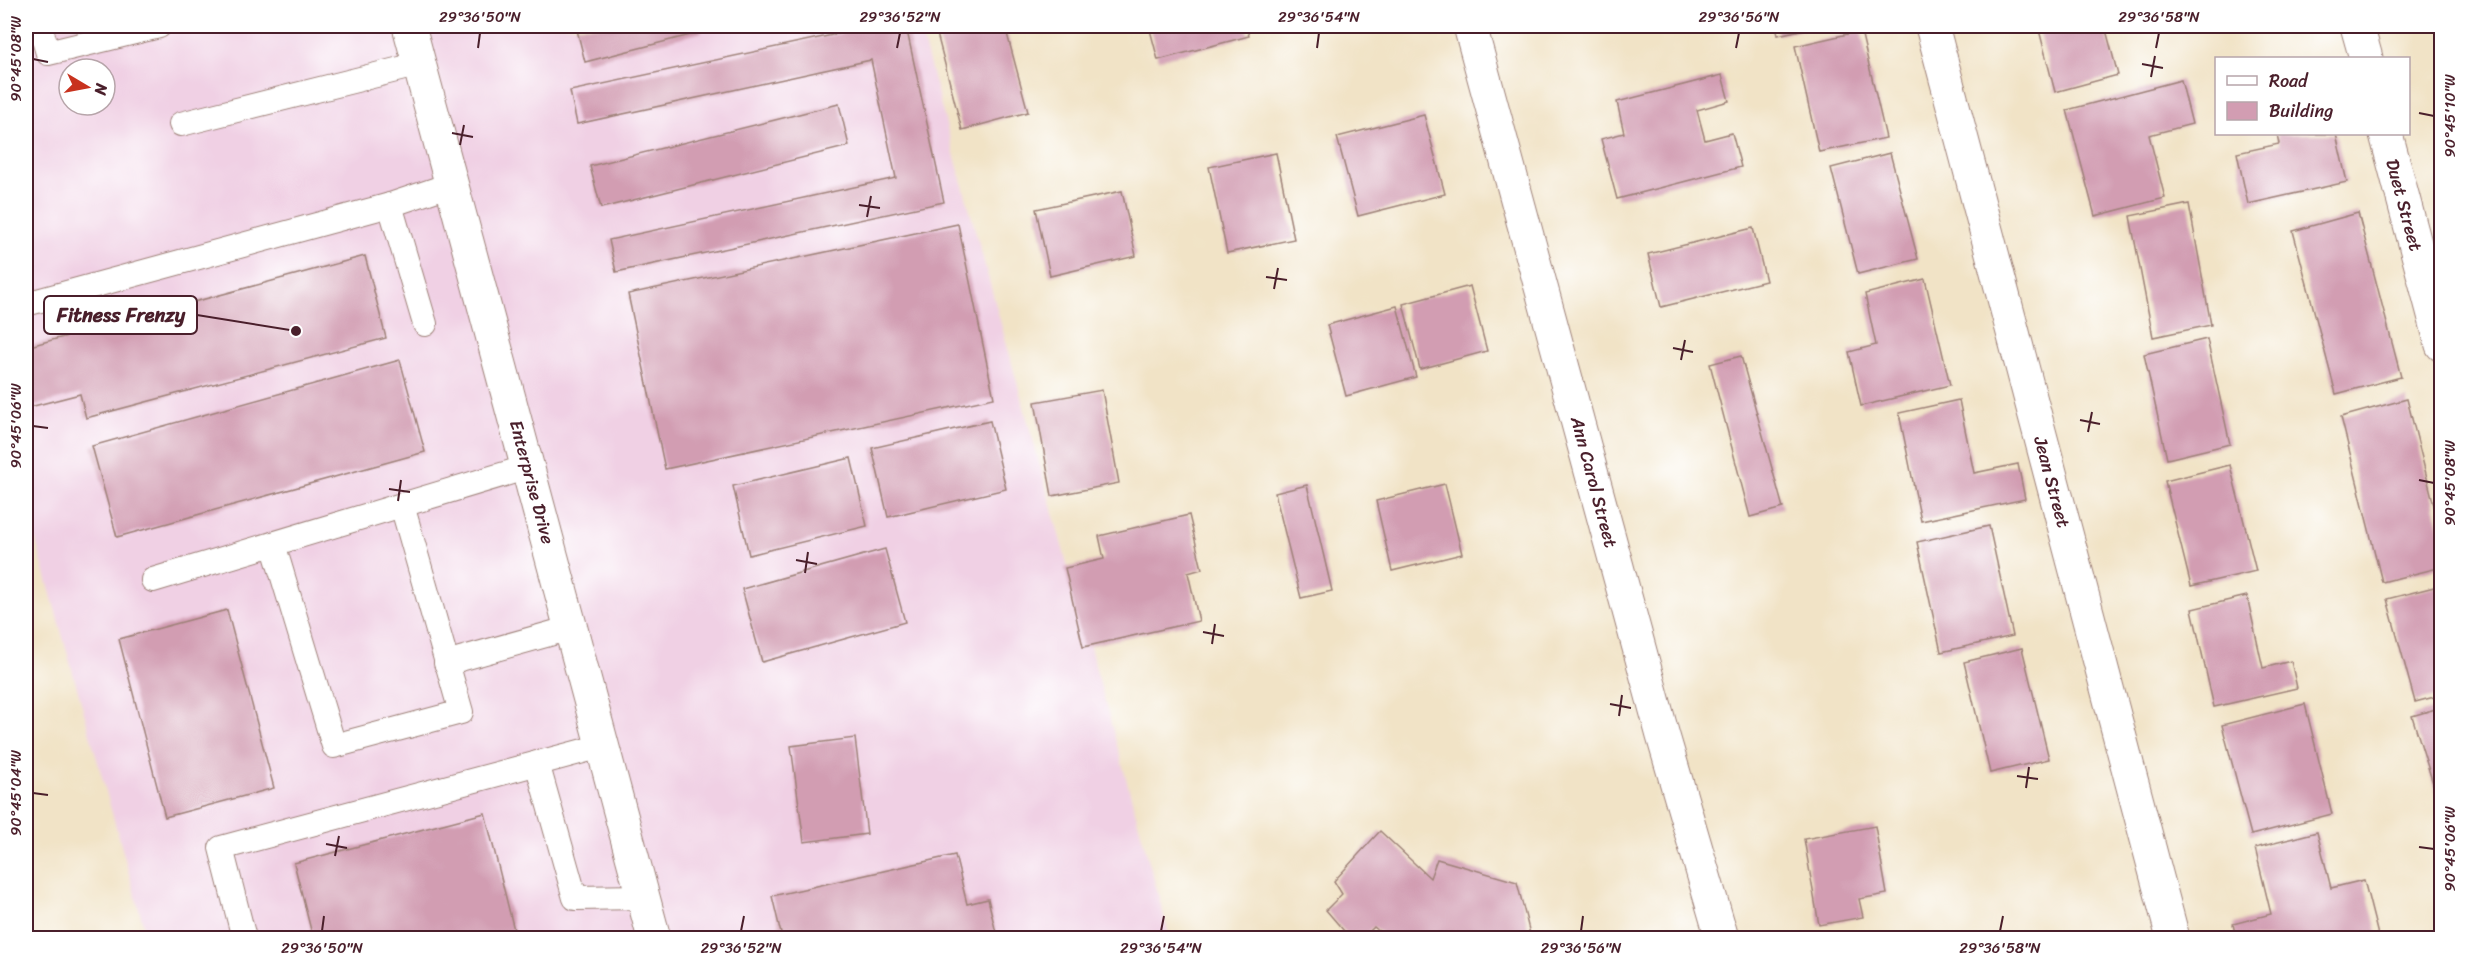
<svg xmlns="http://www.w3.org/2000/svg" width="2467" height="964" font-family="Sriracha,sans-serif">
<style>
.built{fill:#f0d0e4;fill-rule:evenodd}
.building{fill:#d29db2}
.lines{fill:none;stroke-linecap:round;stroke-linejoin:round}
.service-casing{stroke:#9e8178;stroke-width:26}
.minor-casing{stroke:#9e8178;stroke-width:35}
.tertiary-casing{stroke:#9e8178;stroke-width:35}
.service{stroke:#fff;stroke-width:24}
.minor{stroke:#fff;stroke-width:33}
.tertiary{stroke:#fff;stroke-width:33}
.ticks{fill:none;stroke:#4a1f2b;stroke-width:2}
.labels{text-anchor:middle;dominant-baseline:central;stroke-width:6;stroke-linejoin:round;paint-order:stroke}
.street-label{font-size:18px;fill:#4a1f2b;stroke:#fff}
.leader{fill:none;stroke:#4a1f2b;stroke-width:2}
.callout-dot{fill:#4a1f2b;stroke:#fff;stroke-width:2}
.callout{fill:#fff;stroke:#4a1f2b;stroke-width:2}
.callout-label{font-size:20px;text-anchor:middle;font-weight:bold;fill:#4a1f2b}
.neatline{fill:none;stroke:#4a1f2b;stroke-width:2}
.ticks-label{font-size:15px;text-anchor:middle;fill:#4a1f2b}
</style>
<rect width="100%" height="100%" fill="#fff"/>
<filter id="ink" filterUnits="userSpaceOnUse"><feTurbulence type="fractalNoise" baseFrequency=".0167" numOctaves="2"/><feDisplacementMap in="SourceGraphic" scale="12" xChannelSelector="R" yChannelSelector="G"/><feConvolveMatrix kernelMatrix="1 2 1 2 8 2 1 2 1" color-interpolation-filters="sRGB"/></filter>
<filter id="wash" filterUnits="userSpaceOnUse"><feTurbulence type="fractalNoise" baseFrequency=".008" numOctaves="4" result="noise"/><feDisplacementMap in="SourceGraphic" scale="24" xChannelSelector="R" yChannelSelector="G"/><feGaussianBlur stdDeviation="1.35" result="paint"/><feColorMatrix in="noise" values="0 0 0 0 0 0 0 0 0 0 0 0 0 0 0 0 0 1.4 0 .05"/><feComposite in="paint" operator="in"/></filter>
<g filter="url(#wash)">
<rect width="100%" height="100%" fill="#f1e3c6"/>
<path class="built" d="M 26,26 L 919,26 L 1170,938 L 147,938 L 26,505 ZM 69,69 L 105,69 L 105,105 L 69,105 Z"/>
<g id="blocks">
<g class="building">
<polygon points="576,26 701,26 702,32 585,62"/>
<polygon points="875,26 906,26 944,202 616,272 609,240 896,178 871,60 577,124 570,91"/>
<polygon points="935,26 1005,26 1028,112 962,130"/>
<polygon points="1149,26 1246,26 1249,36 1158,60"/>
<polygon points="1776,26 1818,26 1778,35"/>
<polygon points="2038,26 2105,26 2118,75 2055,92"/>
<polygon points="1861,31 1886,138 1819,152 1795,46"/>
<polygon points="1722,75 1729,101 1697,110 1705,140 1732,133 1741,167 1617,199 1601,139 1624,133 1617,102"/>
<polygon points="2181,80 2192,124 2149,135 2165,198 2095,216 2067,110"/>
<polygon points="839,104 849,146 601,208 590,166"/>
<polygon points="1424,115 1445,194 1358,216 1337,137"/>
<polygon points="2277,134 2336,134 2347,182 2248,204 2237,153 2279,144"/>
<polygon points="1276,153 1294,239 1227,253 1209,167"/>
<polygon points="1890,153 1918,259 1858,274 1831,168"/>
<polygon points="1122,191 1136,256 1050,276 1036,209"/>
<polygon points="2189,204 2211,325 2153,337 2130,216"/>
<polygon points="2358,213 2401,377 2336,394 2293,231"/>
<polygon points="958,224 994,398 665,469 628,294"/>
<polygon points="1753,228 1766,281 1661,307 1648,254"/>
<polygon points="365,256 386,338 86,418 80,394 26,408 26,347"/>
<polygon points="1925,279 1950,385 1861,406 1849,352 1876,345 1865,294"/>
<polygon points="1470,286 1487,351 1420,369 1403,304"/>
<polygon points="1397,306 1416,377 1346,396 1327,325"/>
<polygon points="2207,339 2230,444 2167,459 2144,354"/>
<polygon points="1741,356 1783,508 1750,517 1710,364"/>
<polygon points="400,360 425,452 117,537 92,446"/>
<polygon points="1102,390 1119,483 1052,496 1035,402"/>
<polygon points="2407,399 2442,537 2442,567 2382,582 2341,417"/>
<polygon points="1959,400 1974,473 2018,464 2025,499 1921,521 1899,413"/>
<polygon points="990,421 1006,489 888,517 872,448"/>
<polygon points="851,458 867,526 749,555 733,486"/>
<polygon points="2230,465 2256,571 2191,586 2165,481"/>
<polygon points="1445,484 1462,554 1392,571 1376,501"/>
<polygon points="1307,485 1332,591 1301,598 1275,493"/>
<polygon points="1189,515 1202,569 1188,573 1199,621 1083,647 1065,568 1104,559 1099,536"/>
<polygon points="1989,526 2013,636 1941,652 1917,542"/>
<polygon points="885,549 905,622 762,662 742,589"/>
<polygon points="2442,585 2442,695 2415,702 2387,599"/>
<polygon points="2247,596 2263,668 2291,661 2297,688 2214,707 2192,609"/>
<polygon points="227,610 274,788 165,817 119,639"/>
<polygon points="2022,648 2049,759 1990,773 1964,662"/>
<polygon points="2305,704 2332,814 2251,835 2222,725"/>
<polygon points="2442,707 2442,809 2441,809 2412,716"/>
<polygon points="855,738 867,834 804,842 791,746"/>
<polygon points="485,813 516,938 313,938 294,863"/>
<polygon points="1875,826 1887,894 1859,899 1863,917 1819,925 1804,839"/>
<polygon points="1380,831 1430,878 1437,859 1517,882 1531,938 1387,938 1374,927 1363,938 1350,938 1326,910 1342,894 1334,881"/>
<polygon points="2317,832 2331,888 2364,880 2378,935 2366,938 2236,938 2233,924 2271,914 2255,848"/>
<polygon points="955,855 967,904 988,899 997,937 782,938 772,896"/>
</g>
</g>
</g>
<g filter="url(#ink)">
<use href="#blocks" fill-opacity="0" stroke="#9e8178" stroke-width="1.5"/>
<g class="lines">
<defs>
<g id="service">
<polyline points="40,26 48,53 159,26"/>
<polyline points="181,124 420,64"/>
<polyline points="390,205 425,324"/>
<polyline points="26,304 390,205 452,184"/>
<polyline points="273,544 334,746 461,712 402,505"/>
<polyline points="153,580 528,467"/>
<polyline points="446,663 571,628"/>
<polyline points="537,763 575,898 643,897"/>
<polyline points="244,938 221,848 602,746"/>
</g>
<g id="minor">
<polyline points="1470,26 1663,736 1722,938"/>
<polyline points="1932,26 2173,938"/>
<polyline points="2357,26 2366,58"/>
<polyline points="2386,134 2442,345"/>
</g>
<polyline id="tertiary" points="409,26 654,938"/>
</defs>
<use href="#service" class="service-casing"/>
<use href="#minor" class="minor-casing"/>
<use href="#tertiary" class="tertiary-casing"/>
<use href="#service" class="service"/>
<use href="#minor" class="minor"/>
<use href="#tertiary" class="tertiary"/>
</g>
</g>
<path class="ticks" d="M 478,48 L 480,33M 897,48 L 900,33M 1317,48 L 1319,33M 1736,48 L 1739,33M 2156,48 L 2159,33M 33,59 L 48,62M 2142,64 L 2163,68M 2151,77 L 2155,56M 2419,113 L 2434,116M 452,133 L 473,137M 460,145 L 464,125M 859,205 L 880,208M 867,217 L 871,196M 1266,277 L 1287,280M 1274,289 L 1278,268M 1673,348 L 1693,352M 1681,360 L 1685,340M 2080,420 L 2100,424M 33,426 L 48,428M 2088,432 L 2092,412M 2419,480 L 2434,483M 389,489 L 410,492M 398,501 L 401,480M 796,560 L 817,564M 805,573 L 808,552M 1203,632 L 1224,636M 1212,644 L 1215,624M 1610,704 L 1631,708M 1619,716 L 1622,695M 2017,776 L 2038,779M 2026,788 L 2029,767M 33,793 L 48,795M 326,844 L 347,848M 2419,847 L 2434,849M 335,856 L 339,836M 322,931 L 324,916M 741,931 L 744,916M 1161,931 L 1164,916M 1581,931 L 1583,916M 2000,931 L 2003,916"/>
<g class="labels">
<g class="street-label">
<text transform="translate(2404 205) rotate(75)">Duet Street</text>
<text transform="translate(532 482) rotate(75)">Enterprise Drive</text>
<text transform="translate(1594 482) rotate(75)">Ann Carol Street</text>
<text transform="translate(2052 482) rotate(75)">Jean Street</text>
</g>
</g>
<path class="leader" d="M296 331L197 315"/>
<circle class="callout-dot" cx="296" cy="331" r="6"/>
<rect class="callout" x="44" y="296" width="153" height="38" rx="6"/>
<g class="callout-label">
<text x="121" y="322">Fitness Frenzy</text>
</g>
<rect width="2467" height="964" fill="none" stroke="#fff" stroke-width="66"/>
<rect x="2215" y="57" width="195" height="78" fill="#ffffff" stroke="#b7a5aa" stroke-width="1.5"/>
<rect x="2227" y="76" width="30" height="9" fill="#ffffff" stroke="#b7a5aa" stroke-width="1.5"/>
<text x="2269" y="87" font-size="18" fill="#4a1f2b">Road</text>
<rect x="2227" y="102" width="30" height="18" fill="#d29db2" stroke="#b7a5aa" stroke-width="1.5"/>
<text x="2269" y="117" font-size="18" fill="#4a1f2b">Building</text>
<g transform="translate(87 87) rotate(100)"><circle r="28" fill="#ffffff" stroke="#b7a5aa" stroke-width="1.5"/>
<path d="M0-4.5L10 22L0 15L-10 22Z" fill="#c8321e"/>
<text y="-9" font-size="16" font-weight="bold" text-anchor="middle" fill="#4a1f2b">N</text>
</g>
<rect x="33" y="33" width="2401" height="898" class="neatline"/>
<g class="ticks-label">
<text x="480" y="22">29°36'50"N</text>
<text x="900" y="22">29°36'52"N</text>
<text x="1319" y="22">29°36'54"N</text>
<text x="1739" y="22">29°36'56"N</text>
<text x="2159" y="22">29°36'58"N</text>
<text transform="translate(16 59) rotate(-90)" y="5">90°45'08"W</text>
<text transform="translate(2450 116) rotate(-90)" y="5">90°45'10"W</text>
<text transform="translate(16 426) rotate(-90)" y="5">90°45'06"W</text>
<text transform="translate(2450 483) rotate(-90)" y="5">90°45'08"W</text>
<text transform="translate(16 793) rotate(-90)" y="5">90°45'04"W</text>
<text transform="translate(2450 849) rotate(-90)" y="5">90°45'06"W</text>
<text x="322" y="953">29°36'50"N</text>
<text x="741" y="953">29°36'52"N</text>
<text x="1161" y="953">29°36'54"N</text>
<text x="1581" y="953">29°36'56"N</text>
<text x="2000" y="953">29°36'58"N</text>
</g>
</svg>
